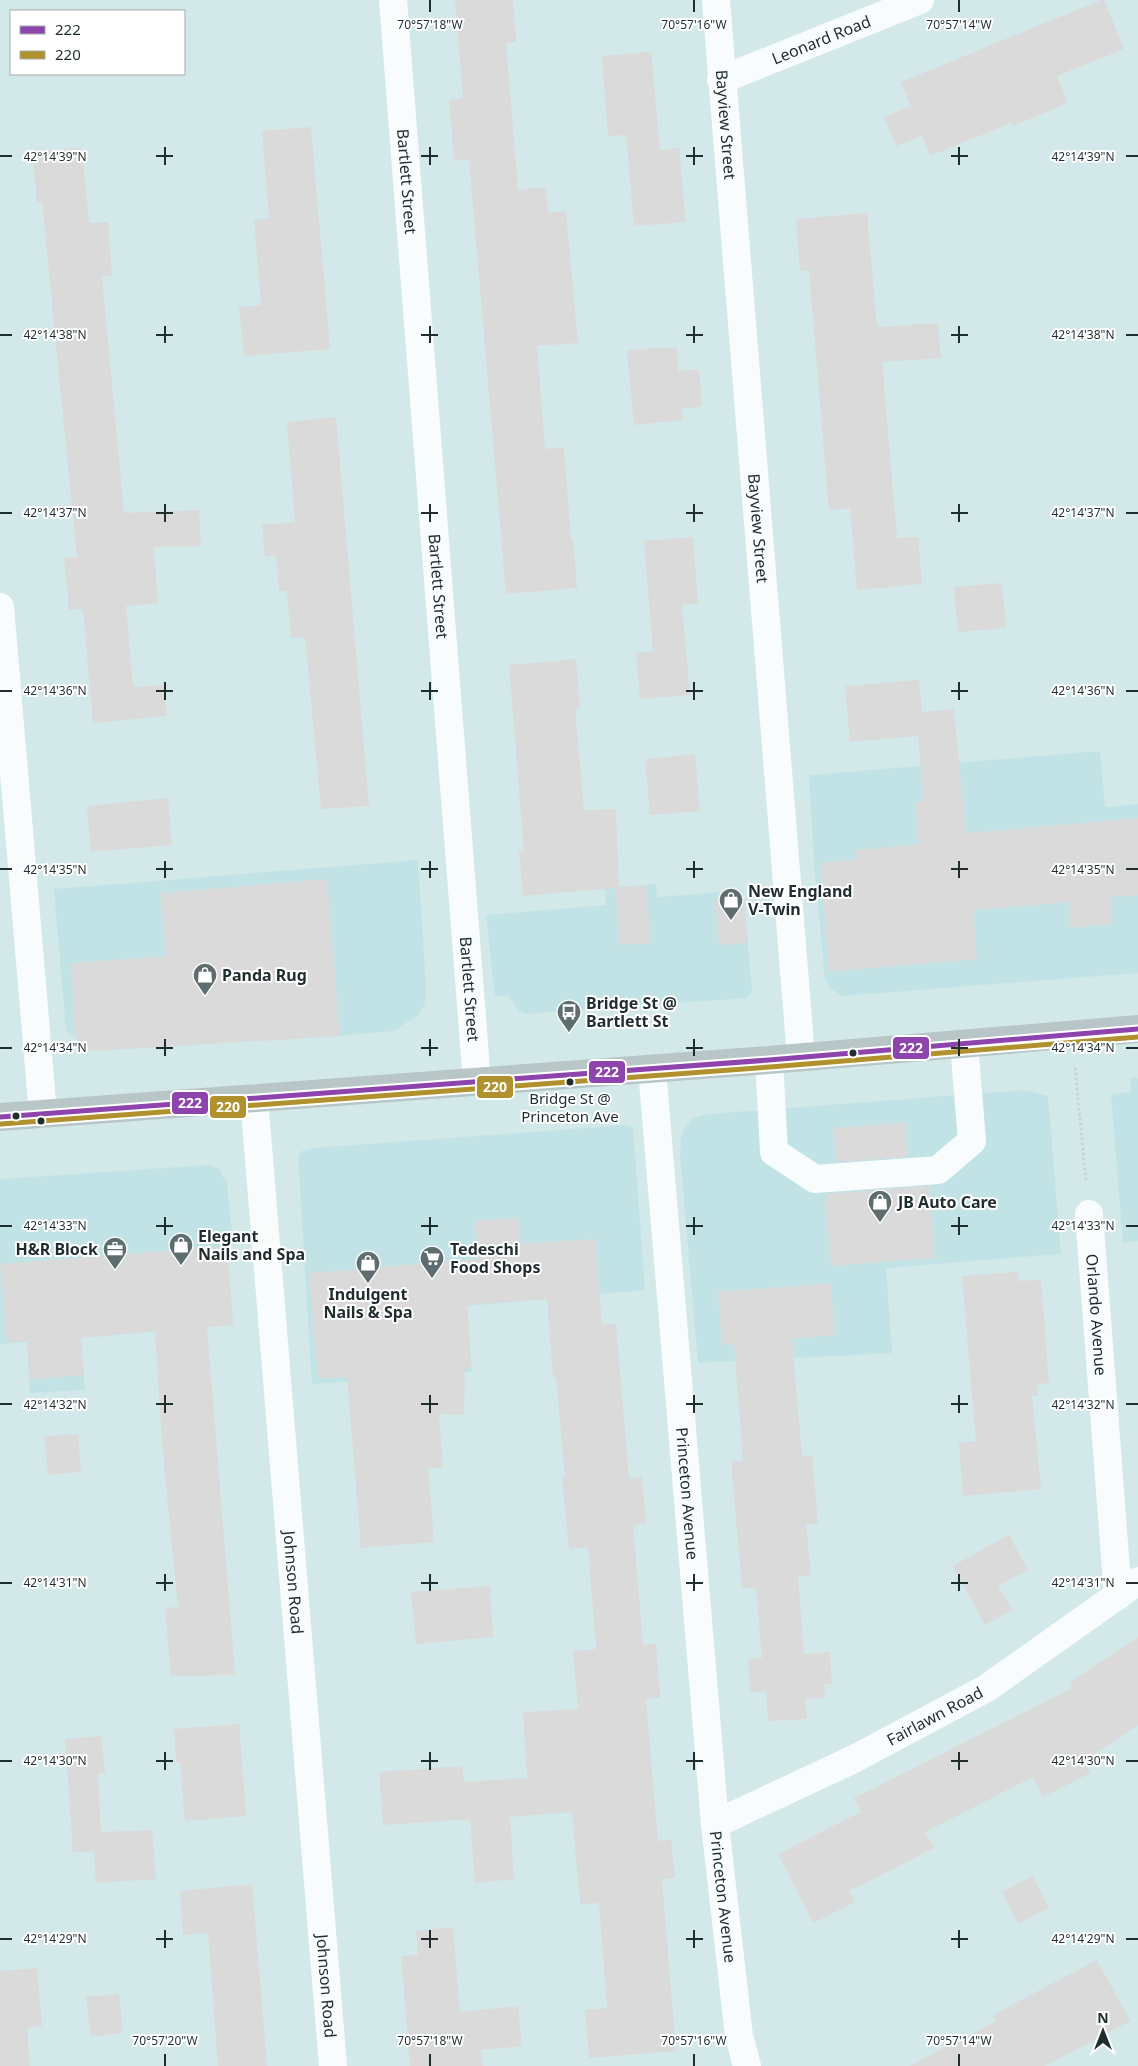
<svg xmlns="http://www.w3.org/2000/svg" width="1138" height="2066" font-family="'Noto Sans',sans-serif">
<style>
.built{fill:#c1e3e6}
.building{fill:#dadada}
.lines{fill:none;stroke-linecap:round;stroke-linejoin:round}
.path{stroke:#cbd2d2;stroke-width:3;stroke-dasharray:2.5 2.5;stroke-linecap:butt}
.minor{stroke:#f8fcfc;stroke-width:28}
.major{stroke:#b8c6c7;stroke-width:28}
.bus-1-casing{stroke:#fff;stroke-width:9}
.bus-2-casing{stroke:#fff;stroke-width:9}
.bus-1{stroke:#8e44ad;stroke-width:5}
.bus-2{stroke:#b1912d;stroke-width:5}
.ticks{fill:none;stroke:#1f2d2e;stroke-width:2}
.bus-dot{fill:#1f2d2e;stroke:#fff;stroke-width:2}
.labels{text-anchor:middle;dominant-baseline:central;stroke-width:4;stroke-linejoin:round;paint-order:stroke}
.bus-label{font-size:15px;fill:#1f2d2e;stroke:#fff}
.street-label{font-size:16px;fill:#1f2d2e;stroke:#fff}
.poi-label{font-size:16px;font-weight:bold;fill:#1f2d2e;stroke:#fff;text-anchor:start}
.ticks-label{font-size:12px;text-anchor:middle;fill:#1f2d2e;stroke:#fff;stroke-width:4;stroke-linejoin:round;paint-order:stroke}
.line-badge{stroke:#fff;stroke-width:2}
.badge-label{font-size:14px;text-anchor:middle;font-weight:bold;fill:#fff}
</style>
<rect width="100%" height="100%" fill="#d3e8e9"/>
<g class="built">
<polygon points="1100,751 1105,807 1138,804 1138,973 842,996 830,988 825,979 814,863 809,775"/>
<polygon points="418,860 426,988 425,1005 418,1015 394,1031 340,1036 91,1051 66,1030 54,889"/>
<polygon points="656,884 657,897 743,890 752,992 746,998 525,1014 519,1011 509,996 495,996 486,915 606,905 605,888"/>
<polygon points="1130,1078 1138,1078 1138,1241 1123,1243 1111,1094 1131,1092"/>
<polygon points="1025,1090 1048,1096 1061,1254 886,1268 892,1353 698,1363 680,1153 682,1132 692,1118 708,1114"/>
<polygon points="628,1125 633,1128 645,1290 467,1306 472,1372 312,1384 298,1155 302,1151 313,1148"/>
<polygon points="209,1165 219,1169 227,1183 233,1245 227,1246 233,1325 81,1338 85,1390 30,1393 27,1342 0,1344 0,1179"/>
</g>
<g class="building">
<polygon points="455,0 513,0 516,42 506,43 518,190 546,187 548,213 566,211 578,343 537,346 545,449 564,447 571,541 573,540 577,588 506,594 469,159 454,161 449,100 463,98"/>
<polygon points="1101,0 1104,0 1124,49 1057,76 1068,103 1013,126 1011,123 930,156 922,136 896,146 884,117 911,106 901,82"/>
<polygon points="651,52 660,150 679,148 686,222 634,226 626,135 608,136 602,56"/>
<polygon points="311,127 330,349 244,356 239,307 261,305 254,220 269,218 262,131"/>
<polygon points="82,148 89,223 108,222 112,275 102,276 124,513 199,510 201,546 154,547 158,603 126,606 133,687 164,685 167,716 93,723 83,609 69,610 64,558 77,557 42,202 37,202 32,152"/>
<polygon points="867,213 877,327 938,323 941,358 882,362 897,538 918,537 922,584 857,590 850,508 829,510 809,270 800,271 796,219"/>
<polygon points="677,347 678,371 699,369 702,407 682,408 683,420 634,425 627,350"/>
<polygon points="336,417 369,806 321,809 305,637 291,638 287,591 279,591 276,555 265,557 262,525 295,522 287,422"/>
<polygon points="693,537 698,604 682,605 690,695 640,699 636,653 653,652 644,541"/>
<polygon points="1002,583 1006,628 958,632 954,587"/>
<polygon points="576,659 580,709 575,709 584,810 616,809 619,887 646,885 651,943 620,945 615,888 523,896 519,851 524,851 509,665"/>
<polygon points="919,680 922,712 954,709 966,833 1138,818 1138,895 1111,897 1113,924 1070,928 1069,902 973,910 977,959 829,972 821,863 857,859 856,850 919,844 915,803 924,802 918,736 850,742 845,686"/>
<polygon points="695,754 700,811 650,815 645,759"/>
<polygon points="168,798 172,845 91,852 87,806"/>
<polygon points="327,879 340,1036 91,1051 75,1037 71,963 166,956 160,893"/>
<polygon points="744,897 748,943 719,945 715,899"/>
<polygon points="905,1122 908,1157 836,1162 833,1128"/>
<polygon points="929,1186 935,1258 831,1266 825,1194"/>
<polygon points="518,1217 521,1244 595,1239 602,1325 616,1324 629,1478 642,1477 646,1524 633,1525 643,1645 656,1644 660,1698 646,1699 658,1841 671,1840 675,1878 662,1879 676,2051 589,2058 585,2010 607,2008 599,1903 580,1904 572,1812 510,1817 514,1879 475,1883 470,1819 383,1825 379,1772 462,1766 464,1782 527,1778 523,1712 578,1709 573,1651 596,1649 588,1547 569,1549 562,1476 565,1476 556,1377 553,1377 547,1299 467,1305 471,1367 465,1368 464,1415 439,1414 443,1467 428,1468 434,1542 361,1548 347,1377 318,1379 309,1273 478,1259 475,1221"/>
<polygon points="227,1246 233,1325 207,1327 235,1675 171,1676 165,1608 178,1607 162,1443 155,1331 81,1338 84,1375 30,1380 27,1341 7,1343 0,1264"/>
<polygon points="1018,1272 1019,1281 1041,1280 1049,1383 1037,1384 1038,1396 1032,1396 1041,1489 963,1496 959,1443 976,1441 962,1276"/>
<polygon points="831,1283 835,1335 792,1339 802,1456 812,1455 818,1524 806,1524 811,1575 798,1576 804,1654 830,1652 832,1684 824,1685 825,1698 805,1699 807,1719 768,1721 766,1691 750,1692 748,1659 762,1658 756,1588 742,1589 731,1461 743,1461 734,1344 722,1345 718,1292"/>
<polygon points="78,1434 81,1472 48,1475 44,1436"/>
<polygon points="1009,1535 1028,1570 998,1586 1012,1610 985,1625 953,1566"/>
<polygon points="490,1586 493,1637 416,1644 411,1592"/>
<polygon points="1138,1637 1138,1725 1084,1761 1090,1773 1043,1797 1033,1777 925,1832 934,1848 849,1891 855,1902 813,1923 778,1854 861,1812 854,1798 1073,1688 1070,1682"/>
<polygon points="239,1724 246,1816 185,1821 180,1762 176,1762 174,1729"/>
<polygon points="101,1736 105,1773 98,1773 101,1832 152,1830 156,1879 96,1883 94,1851 73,1852 65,1739"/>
<polygon points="1033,1876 1049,1908 1018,1924 1002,1892"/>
<polygon points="252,1884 267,2066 218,2066 208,1933 183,1935 180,1891"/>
<polygon points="453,1927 460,2012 518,2006 522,2046 481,2050 483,2066 410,2066 401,1956 418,1955 416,1931"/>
<polygon points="1097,1960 1130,2021 1045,2066 910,2066 996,2021 993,2015"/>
<polygon points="37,1968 42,2026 27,2028 30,2066 0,2066 0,1971"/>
<polygon points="119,1994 123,2033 91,2037 86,1997"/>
</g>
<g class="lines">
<polyline class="path" points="1075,1068 1086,1181"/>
<g class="minor">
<path id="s1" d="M 393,0 L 477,1082"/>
<path id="s2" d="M 716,0 L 801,1057"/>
<path id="s3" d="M 721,80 L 920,0"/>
<polyline points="0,607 43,1114"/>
<polyline points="769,1060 774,1152 815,1179 938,1170 972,1141 964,1044"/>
<path id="s4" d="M 652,1069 L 715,1824 L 739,2036 L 747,2066"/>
<path id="s5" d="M 254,1098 L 333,2066"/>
<path id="s6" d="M 1089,1214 L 1118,1596"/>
<path id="s7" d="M 715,1824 L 854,1759 L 987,1688 L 1138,1581"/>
</g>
<polyline class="major" points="0,1117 769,1060 1138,1029"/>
<defs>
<polyline id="bus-1" points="0,1117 769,1060 1138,1029"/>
<polyline id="bus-2" points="1,1124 770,1067 1138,1037"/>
</defs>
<use href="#bus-1" class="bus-1-casing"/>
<use href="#bus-2" class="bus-2-casing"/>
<use href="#bus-1" class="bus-1"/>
<use href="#bus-2" class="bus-2"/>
</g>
<path class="ticks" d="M 430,0 L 430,12M 694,0 L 694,12M 959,0 L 959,12M 165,147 L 165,165M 430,147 L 430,165M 694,147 L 694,165M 959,147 L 959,165M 0,156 L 12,156M 156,156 L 173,156M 421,156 L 438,156M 686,156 L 703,156M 951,156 L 968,156M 1126,156 L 1138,156M 165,326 L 165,343M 430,326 L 430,343M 694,326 L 694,343M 959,326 L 959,343M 0,335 L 12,335M 156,335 L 173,335M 421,335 L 438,335M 686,335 L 703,335M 951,335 L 968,335M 1126,335 L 1138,335M 165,504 L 165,522M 430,504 L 430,522M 694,504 L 694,522M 959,504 L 959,522M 0,513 L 12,513M 156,513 L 173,513M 421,513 L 438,513M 686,513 L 703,513M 951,513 L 968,513M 1126,513 L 1138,513M 165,682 L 165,700M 430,682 L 430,700M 694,682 L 694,700M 959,682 L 959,700M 0,691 L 12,691M 156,691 L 173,691M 421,691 L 438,691M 686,691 L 703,691M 951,691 L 968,691M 1126,691 L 1138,691M 165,861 L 165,878M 430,861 L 430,878M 694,861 L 694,878M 959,861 L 959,878M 0,869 L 12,869M 156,869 L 173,869M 421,869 L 438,869M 686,869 L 703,869M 951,869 L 968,869M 1126,869 L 1138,869M 165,1039 L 165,1056M 430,1039 L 430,1056M 694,1039 L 694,1056M 959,1039 L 959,1056M 0,1048 L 12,1048M 156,1048 L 173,1048M 421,1048 L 438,1048M 686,1048 L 703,1048M 951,1048 L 968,1048M 1126,1048 L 1138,1048M 165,1217 L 165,1235M 430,1217 L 430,1235M 694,1217 L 694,1235M 959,1217 L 959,1235M 0,1226 L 12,1226M 156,1226 L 173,1226M 421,1226 L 438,1226M 686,1226 L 703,1226M 951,1226 L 968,1226M 1126,1226 L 1138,1226M 165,1395 L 165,1413M 430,1395 L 430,1413M 694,1395 L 694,1413M 959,1395 L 959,1413M 0,1404 L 12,1404M 156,1404 L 173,1404M 421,1404 L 438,1404M 686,1404 L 703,1404M 951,1404 L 968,1404M 1126,1404 L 1138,1404M 165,1574 L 165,1591M 430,1574 L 430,1591M 694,1574 L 694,1591M 959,1574 L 959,1591M 0,1583 L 12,1583M 156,1583 L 173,1583M 421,1583 L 438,1583M 686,1583 L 703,1583M 951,1583 L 968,1583M 1126,1583 L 1138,1583M 165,1752 L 165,1770M 430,1752 L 430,1770M 694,1752 L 694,1770M 959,1752 L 959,1770M 0,1761 L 12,1761M 156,1761 L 173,1761M 421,1761 L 438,1761M 686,1761 L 703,1761M 951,1761 L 968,1761M 1126,1761 L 1138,1761M 165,1930 L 165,1948M 430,1930 L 430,1948M 694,1930 L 694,1948M 959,1930 L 959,1948M 0,1939 L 12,1939M 156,1939 L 173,1939M 421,1939 L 438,1939M 686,1939 L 703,1939M 951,1939 L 968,1939M 1126,1939 L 1138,1939M 165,2054 L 165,2066M 430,2054 L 430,2066M 694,2054 L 694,2066M 959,2054 L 959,2066"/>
<defs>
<symbol id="shop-pin" viewBox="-11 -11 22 30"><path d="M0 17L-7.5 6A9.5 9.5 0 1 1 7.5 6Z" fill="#5e6e6f" stroke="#fff"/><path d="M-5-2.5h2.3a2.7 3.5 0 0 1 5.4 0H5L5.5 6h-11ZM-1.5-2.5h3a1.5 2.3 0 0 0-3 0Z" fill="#fff"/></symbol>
<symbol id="bus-pin" viewBox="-11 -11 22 30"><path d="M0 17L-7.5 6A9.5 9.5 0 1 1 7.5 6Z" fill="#5e6e6f" stroke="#fff"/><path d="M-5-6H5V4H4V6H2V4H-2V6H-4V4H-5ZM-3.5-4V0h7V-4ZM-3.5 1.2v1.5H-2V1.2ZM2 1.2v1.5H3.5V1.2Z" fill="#fff"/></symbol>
<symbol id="office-pin" viewBox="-11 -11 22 30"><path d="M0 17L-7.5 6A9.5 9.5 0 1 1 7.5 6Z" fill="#5e6e6f" stroke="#fff"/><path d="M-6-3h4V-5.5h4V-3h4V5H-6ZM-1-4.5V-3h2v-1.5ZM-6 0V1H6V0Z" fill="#fff"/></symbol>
<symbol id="supermarket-pin" viewBox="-11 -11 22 30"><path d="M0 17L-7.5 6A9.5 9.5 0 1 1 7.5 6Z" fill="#5e6e6f" stroke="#fff"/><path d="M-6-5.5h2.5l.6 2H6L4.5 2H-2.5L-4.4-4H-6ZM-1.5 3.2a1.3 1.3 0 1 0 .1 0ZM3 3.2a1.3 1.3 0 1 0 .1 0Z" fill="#fff"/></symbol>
</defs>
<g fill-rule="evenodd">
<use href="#shop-pin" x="717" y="886" width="28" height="38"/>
<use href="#shop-pin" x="191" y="961" width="28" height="38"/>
<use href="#bus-pin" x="555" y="998" width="28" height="38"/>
<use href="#shop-pin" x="866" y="1188" width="28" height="38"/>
<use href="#shop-pin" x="167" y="1231" width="28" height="38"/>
<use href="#office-pin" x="101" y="1235" width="28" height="38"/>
<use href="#supermarket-pin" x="418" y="1244" width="28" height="38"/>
<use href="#shop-pin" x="354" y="1249" width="28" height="38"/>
</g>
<g class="bus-dot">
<circle cx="853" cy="1053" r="4.5"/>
<circle cx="570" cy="1082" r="4.5"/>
<circle cx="16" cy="1116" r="4.5"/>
<circle cx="41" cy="1121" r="4.5"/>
</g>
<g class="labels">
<g class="bus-label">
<text x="570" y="1098">Bridge St @<tspan x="570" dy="18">Princeton Ave</tspan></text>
</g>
<g class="street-label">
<text stroke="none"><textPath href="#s3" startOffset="108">Leonard Road</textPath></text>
<text stroke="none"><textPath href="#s2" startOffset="125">Bayview Street</textPath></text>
<text stroke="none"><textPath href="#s1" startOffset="182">Bartlett Street</textPath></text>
<text stroke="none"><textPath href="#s2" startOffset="530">Bayview Street</textPath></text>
<text stroke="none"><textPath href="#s1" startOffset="588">Bartlett Street</textPath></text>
<text stroke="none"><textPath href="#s1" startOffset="992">Bartlett Street</textPath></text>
<text stroke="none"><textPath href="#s6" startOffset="101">Orlando Avenue</textPath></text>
<text stroke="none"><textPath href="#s4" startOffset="426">Princeton Avenue</textPath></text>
<text stroke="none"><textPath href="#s5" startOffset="486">Johnson Road</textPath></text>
<text stroke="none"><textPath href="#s7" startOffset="245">Fairlawn Road</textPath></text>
<text stroke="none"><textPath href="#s4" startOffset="831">Princeton Avenue</textPath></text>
<text stroke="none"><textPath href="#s5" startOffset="891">Johnson Road</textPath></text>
</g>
<g class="poi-label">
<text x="748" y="891">New England<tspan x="748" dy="18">V-Twin</tspan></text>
<text x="222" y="975">Panda Rug</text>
<text x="586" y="1003">Bridge St @<tspan x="586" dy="18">Bartlett St</tspan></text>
<text x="898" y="1202">JB Auto Care</text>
<text x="198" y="1236">Elegant<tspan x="198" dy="18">Nails and Spa</tspan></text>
<text x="98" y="1249" text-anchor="end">H&amp;R Block</text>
<text x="450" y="1249">Tedeschi<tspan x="450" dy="18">Food Shops</tspan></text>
<text x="368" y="1294" text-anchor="middle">Indulgent<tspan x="368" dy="18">Nails &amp; Spa</tspan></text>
</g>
</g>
<g class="ticks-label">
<text x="430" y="29">70°57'18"W</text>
<text x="694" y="29">70°57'16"W</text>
<text x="959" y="29">70°57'14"W</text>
<text x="55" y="161">42°14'39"N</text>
<text x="1083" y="161">42°14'39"N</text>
<text x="55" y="339">42°14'38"N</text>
<text x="1083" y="339">42°14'38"N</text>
<text x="55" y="517">42°14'37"N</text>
<text x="1083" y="517">42°14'37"N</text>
<text x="55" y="695">42°14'36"N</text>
<text x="1083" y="695">42°14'36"N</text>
<text x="55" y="874">42°14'35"N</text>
<text x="1083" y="874">42°14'35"N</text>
<text x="55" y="1052">42°14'34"N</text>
<text x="1083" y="1052">42°14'34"N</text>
<text x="55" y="1230">42°14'33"N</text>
<text x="1083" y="1230">42°14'33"N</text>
<text x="55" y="1409">42°14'32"N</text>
<text x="1083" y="1409">42°14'32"N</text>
<text x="55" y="1587">42°14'31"N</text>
<text x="1083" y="1587">42°14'31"N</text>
<text x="55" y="1765">42°14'30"N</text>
<text x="1083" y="1765">42°14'30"N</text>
<text x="55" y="1943">42°14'29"N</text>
<text x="1083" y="1943">42°14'29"N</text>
<text x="165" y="2045">70°57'20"W</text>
<text x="430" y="2045">70°57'18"W</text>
<text x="694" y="2045">70°57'16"W</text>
<text x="959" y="2045">70°57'14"W</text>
</g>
<g class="line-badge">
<rect x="892" y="1036" width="38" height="24" rx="5" fill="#8e44ad"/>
<rect x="588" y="1060" width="38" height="24" rx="5" fill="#8e44ad"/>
<rect x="476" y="1075" width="38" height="24" rx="5" fill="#b1912d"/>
<rect x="171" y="1091" width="38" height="24" rx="5" fill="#8e44ad"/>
<rect x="209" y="1095" width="38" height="24" rx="5" fill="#b1912d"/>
</g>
<g class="badge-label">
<text x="911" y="1053">222</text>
<text x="607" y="1077">222</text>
<text x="495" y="1092">220</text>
<text x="190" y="1108">222</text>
<text x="228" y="1112">220</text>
</g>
<rect x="10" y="10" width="175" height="65" fill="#ffffff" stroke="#a5abab"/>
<rect x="20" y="26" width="25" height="8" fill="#8e44ad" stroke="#a5abab"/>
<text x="55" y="35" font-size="15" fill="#1f2d2e">222</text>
<rect x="20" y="51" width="25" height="8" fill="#b1912d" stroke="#a5abab"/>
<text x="55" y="60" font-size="15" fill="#1f2d2e">220</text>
<g transform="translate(1103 2031)" stroke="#ffffff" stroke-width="4" paint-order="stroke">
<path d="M0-4L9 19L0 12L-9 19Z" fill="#1f2d2e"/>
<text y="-8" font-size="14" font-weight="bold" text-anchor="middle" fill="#1f2d2e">N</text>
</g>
</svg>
